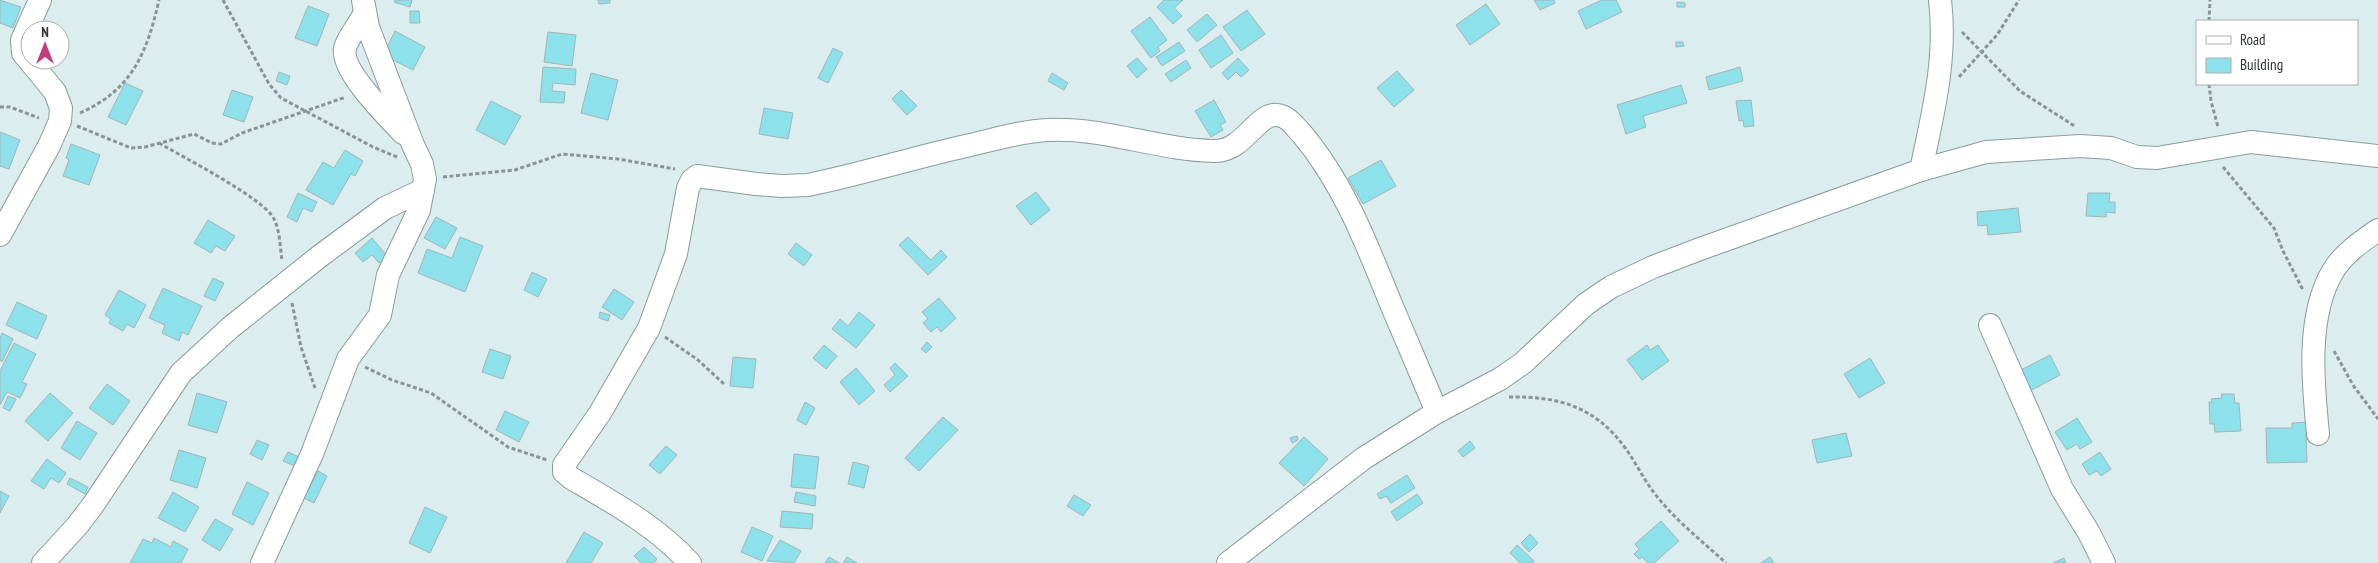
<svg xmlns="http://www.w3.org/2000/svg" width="2378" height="563" font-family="'PT Sans Narrow',sans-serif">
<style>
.building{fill:#8de1ea;stroke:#a3b4b6}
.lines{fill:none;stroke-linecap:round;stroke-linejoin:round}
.minor-casing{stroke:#8a9b9d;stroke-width:24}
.path{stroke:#879495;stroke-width:3;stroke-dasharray:4 2.5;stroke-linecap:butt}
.minor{stroke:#fff;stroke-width:22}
</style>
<rect width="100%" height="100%" fill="#dbedee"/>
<g class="building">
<polygon points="0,0 21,7 13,28 0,23"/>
<polygon points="395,0 412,0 410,7 394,2"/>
<polygon points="598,0 610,0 610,3 599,4"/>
<polygon points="1164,0 1183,0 1174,8 1182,16 1173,24 1157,7"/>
<polygon points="1534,0 1554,0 1555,3 1540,10"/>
<polygon points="1602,0 1616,0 1622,12 1586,29 1578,11"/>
<polygon points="1677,2 1685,3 1685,7 1677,7"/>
<polygon points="1486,4 1500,24 1470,45 1456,25"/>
<polygon points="308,6 329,14 317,46 295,38"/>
<polygon points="1247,10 1265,34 1241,51 1223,27"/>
<polygon points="410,11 419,11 420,23 410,23"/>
<polygon points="1207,14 1217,25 1197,42 1187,30"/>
<polygon points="1150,17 1167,40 1158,47 1160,51 1151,58 1131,31"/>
<polygon points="395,31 425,47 413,70 383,55"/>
<polygon points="548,32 576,35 572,66 544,62"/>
<polygon points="1221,35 1233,53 1211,68 1199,50"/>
<polygon points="1179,42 1185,51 1162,66 1156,57"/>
<polygon points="1676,42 1683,42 1684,46 1676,47"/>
<polygon points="833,48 843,53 828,83 818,78"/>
<polygon points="1137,58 1147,69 1137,78 1127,66"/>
<polygon points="1238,58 1249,70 1241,77 1236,72 1228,80 1222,73"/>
<polygon points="1186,60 1191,68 1171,82 1165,74"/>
<polygon points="543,67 576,69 575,85 553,83 552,91 565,92 564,103 540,102"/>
<polygon points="1740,67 1743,81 1709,90 1706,77"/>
<polygon points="1397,71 1414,90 1394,107 1377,88"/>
<polygon points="279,72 290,76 287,85 276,81"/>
<polygon points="591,73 618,80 608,120 581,113"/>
<polygon points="1052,73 1068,83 1064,90 1048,81"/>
<polygon points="125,83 143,91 126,125 108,117"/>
<polygon points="1681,85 1687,103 1643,116 1646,127 1626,134 1617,105"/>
<polygon points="232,90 253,97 244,122 223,115"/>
<polygon points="901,90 917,106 907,115 892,99"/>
<polygon points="1214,100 1226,122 1220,125 1223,130 1211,137 1195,111"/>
<polygon points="1751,100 1754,126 1744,127 1743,120 1739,121 1736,101"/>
<polygon points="491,101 521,116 505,145 476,130"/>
<polygon points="764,108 793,113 788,139 759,134"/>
<polygon points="0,132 20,140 9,169 0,166"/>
<polygon points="71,144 100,155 89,185 63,176 69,160 66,158"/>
<polygon points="345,150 363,161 355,176 351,174 333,205 306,190 323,162 334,168"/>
<polygon points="1381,160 1396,186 1363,204 1348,178"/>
<polygon points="1036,192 1050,210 1031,225 1016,206"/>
<polygon points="298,193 317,202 312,212 303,208 297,222 287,217"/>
<polygon points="2088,193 2110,193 2109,202 2115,202 2115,213 2106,212 2106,217 2086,216"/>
<polygon points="2018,208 2021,232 1988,235 1987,225 1978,226 1977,212"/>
<polygon points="436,217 457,228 445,249 424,238"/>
<polygon points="208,220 235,236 225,251 216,246 211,253 194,243"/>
<polygon points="460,237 483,246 465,292 418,273 427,249 452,258"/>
<polygon points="908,237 931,260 941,250 947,257 928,275 899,245"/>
<polygon points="372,238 387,256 379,263 372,255 363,262 355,253"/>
<polygon points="796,243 812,255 804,266 788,254"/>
<polygon points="532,272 547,279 538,297 524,290"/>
<polygon points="213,278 224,283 215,301 204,296"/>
<polygon points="163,288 202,306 188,335 182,332 179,341 162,333 165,325 149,318"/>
<polygon points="614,289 634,302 622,320 602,307"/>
<polygon points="119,290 146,305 134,328 127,324 123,331 109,323 111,319 105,315"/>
<polygon points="939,298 956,318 941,332 937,327 931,332 923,323 928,319 922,312"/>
<polygon points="17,302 47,316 37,339 6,325"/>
<polygon points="600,312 610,315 608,321 599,318"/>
<polygon points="859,312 875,325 856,348 832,329 840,319 848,326"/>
<polygon points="2,333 13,339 2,362 0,360 0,338"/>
<polygon points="927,342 932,347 926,353 921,349"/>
<polygon points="14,343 36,354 22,382 27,384 20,398 7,392 0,405 0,371"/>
<polygon points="824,345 837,356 826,369 813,358"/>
<polygon points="1647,345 1650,350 1658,345 1669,361 1642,380 1627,360"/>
<polygon points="490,349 511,356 503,379 482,372"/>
<polygon points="2050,355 2060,375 2030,391 2019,371"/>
<polygon points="733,357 756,359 753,388 730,386"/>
<polygon points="1870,358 1885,383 1859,398 1844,374"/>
<polygon points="895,363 908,376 890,392 884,385 895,375 890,368"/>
<polygon points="856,368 875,391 859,405 840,382"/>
<polygon points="107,384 130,401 113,425 89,408"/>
<polygon points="50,393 73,413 48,441 25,421"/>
<polygon points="197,393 227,402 217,433 188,425"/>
<polygon points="2221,394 2234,394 2235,403 2239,403 2241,431 2215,432 2214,424 2210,424 2209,402 2212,402 2211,399 2222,398"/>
<polygon points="8,396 16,399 10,411 3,408"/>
<polygon points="805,402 815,408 806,425 797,420"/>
<polygon points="505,411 529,422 519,442 496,430"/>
<polygon points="943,417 958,430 919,471 905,458"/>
<polygon points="2077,418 2092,442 2080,449 2077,444 2067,450 2055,432"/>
<polygon points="77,421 97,433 80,460 61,448"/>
<polygon points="2311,422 2312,433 2306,433 2307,462 2267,463 2266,428 2292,428 2292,423"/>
<polygon points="1846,433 1852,456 1817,463 1812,440"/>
<polygon points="1297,436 1298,440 1292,443 1290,438"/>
<polygon points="1304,437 1328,459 1304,486 1279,463"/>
<polygon points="257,440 269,445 262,460 250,454"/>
<polygon points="1470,441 1475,448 1463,457 1458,451"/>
<polygon points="666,446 677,455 660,474 649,465"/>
<polygon points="179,450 206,458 197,488 170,480"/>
<polygon points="288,452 299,457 295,466 283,461"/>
<polygon points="2100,452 2111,469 2101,476 2097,471 2089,475 2082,464"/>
<polygon points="794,454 819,457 815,489 791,487"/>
<polygon points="47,459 66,473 59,483 51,478 44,489 31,481"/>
<polygon points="853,462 869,466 864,488 848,484"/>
<polygon points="318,471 327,476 314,503 304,498"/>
<polygon points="1407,475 1415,488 1391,503 1386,496 1380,499 1377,494"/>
<polygon points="70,478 88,487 85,494 67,484"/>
<polygon points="247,482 269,493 253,525 232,514"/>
<polygon points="0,491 9,496 0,513"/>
<polygon points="173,492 199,507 185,532 158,518"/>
<polygon points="796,492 816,496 815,506 794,502"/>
<polygon points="1417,494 1423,503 1397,521 1391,512"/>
<polygon points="1074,495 1091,505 1083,516 1067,506"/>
<polygon points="425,507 447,517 430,553 409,543"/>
<polygon points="782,511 813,514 812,529 780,527"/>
<polygon points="215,519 233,529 220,551 202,540"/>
<polygon points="1661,521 1679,541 1654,563 1648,563 1642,557 1639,559 1634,554 1639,549 1635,544"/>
<polygon points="752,527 773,536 762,561 741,552"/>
<polygon points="584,532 603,543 591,563 566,563"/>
<polygon points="1530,534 1538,543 1529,552 1521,543"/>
<polygon points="154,538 171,547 173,541 188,549 181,563 130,563 143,539 152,543"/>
<polygon points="780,540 801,551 794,563 767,561"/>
<polygon points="1517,545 1534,561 1533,563 1520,563 1510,553"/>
<polygon points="644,547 657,559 654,563 641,563 634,556"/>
<polygon points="829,557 839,563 825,563"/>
<polygon points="847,557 857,563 843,563"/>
<polygon points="1770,557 1774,563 1761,563"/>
<polygon points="2064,558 2066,563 2053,563"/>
</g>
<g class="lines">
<defs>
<g id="minor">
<path d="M 364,14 C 359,25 348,37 345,48 C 340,70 388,117 403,133"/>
<path d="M 1921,170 C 1933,113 1947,59 1940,0"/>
<polyline points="0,235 49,146 60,121 61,108 55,92 23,53 22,40 40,0"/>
<polyline points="1990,325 2062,489 2089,533 2104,563"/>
<path d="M 2318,434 C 2313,384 2306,316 2333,271 C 2343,254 2362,241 2378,230"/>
<polyline points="43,563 77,526 93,505 181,373 231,327 320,256 385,208 423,190"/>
<polyline points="262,563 312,454 348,359 380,315 388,275 419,210 425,179 422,164 413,145 368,27 363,0"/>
<path d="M 690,563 C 656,526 614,503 571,478 L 564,472 L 564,465 L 600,413 L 649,328 L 676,254 L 688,188 L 692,180 L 697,176 L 756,184 L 782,186 L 808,185 C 862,174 916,157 970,145 C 996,139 1022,131 1048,130 C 1104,127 1158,150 1214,151 C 1247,152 1259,104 1284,117 C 1291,120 1297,129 1302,134 C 1344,184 1367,245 1391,304 C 1406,340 1422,376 1437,412"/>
<polyline points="1228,563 1364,458 1437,412 1500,379 1523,363 1586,304 1611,287 1653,267 1700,249 1921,170 1986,152 2080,146 2111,148 2137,157 2157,158 2251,142 2378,156"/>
</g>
</defs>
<use href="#minor" class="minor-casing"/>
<g class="path">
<polyline points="223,0 269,84 281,98 373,147 397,157"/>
<polyline points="2209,21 2210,0"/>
<polyline points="1962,32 2020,91 2076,127"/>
<polyline points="1959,77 1997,35 2019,0"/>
<polyline points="2209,84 2211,101 2218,127"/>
<polyline points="0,107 10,107 39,118"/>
<path d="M 80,113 C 132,90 147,53 159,0"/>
<polyline points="77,126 131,148 145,147 194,134 212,143 221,144 242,133 346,97"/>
<path d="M 159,143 C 181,156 265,199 274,219 C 280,231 280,247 282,260"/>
<polyline points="2223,167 2274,228 2283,251 2303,290"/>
<polyline points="443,177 515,170 562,154 618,159 675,169"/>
<polyline points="292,303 301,347 315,388"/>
<polyline points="665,337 698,360 724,384"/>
<polyline points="2334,351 2353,385 2378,419"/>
<polyline points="365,367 392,380 431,393 508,447 547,460"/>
<path d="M 1509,397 C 1559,396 1596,407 1626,449 C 1636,463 1644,480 1655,494 C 1675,520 1702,541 1726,563"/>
</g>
<use href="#minor" class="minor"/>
</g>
<rect x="2196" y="20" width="162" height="65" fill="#ffffff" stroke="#abaeae"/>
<rect x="2206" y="36" width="25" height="8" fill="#ffffff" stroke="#abaeae"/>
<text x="2240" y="45" font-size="15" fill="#2d3435">Road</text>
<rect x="2206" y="58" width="25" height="15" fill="#8de1ea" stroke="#abaeae"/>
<text x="2240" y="70" font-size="15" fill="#2d3435">Building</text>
<g transform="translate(45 45)"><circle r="24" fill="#ffffff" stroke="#abaeae"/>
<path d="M0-4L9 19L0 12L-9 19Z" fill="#c23c7e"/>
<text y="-8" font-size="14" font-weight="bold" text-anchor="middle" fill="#2d3435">N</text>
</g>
</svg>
